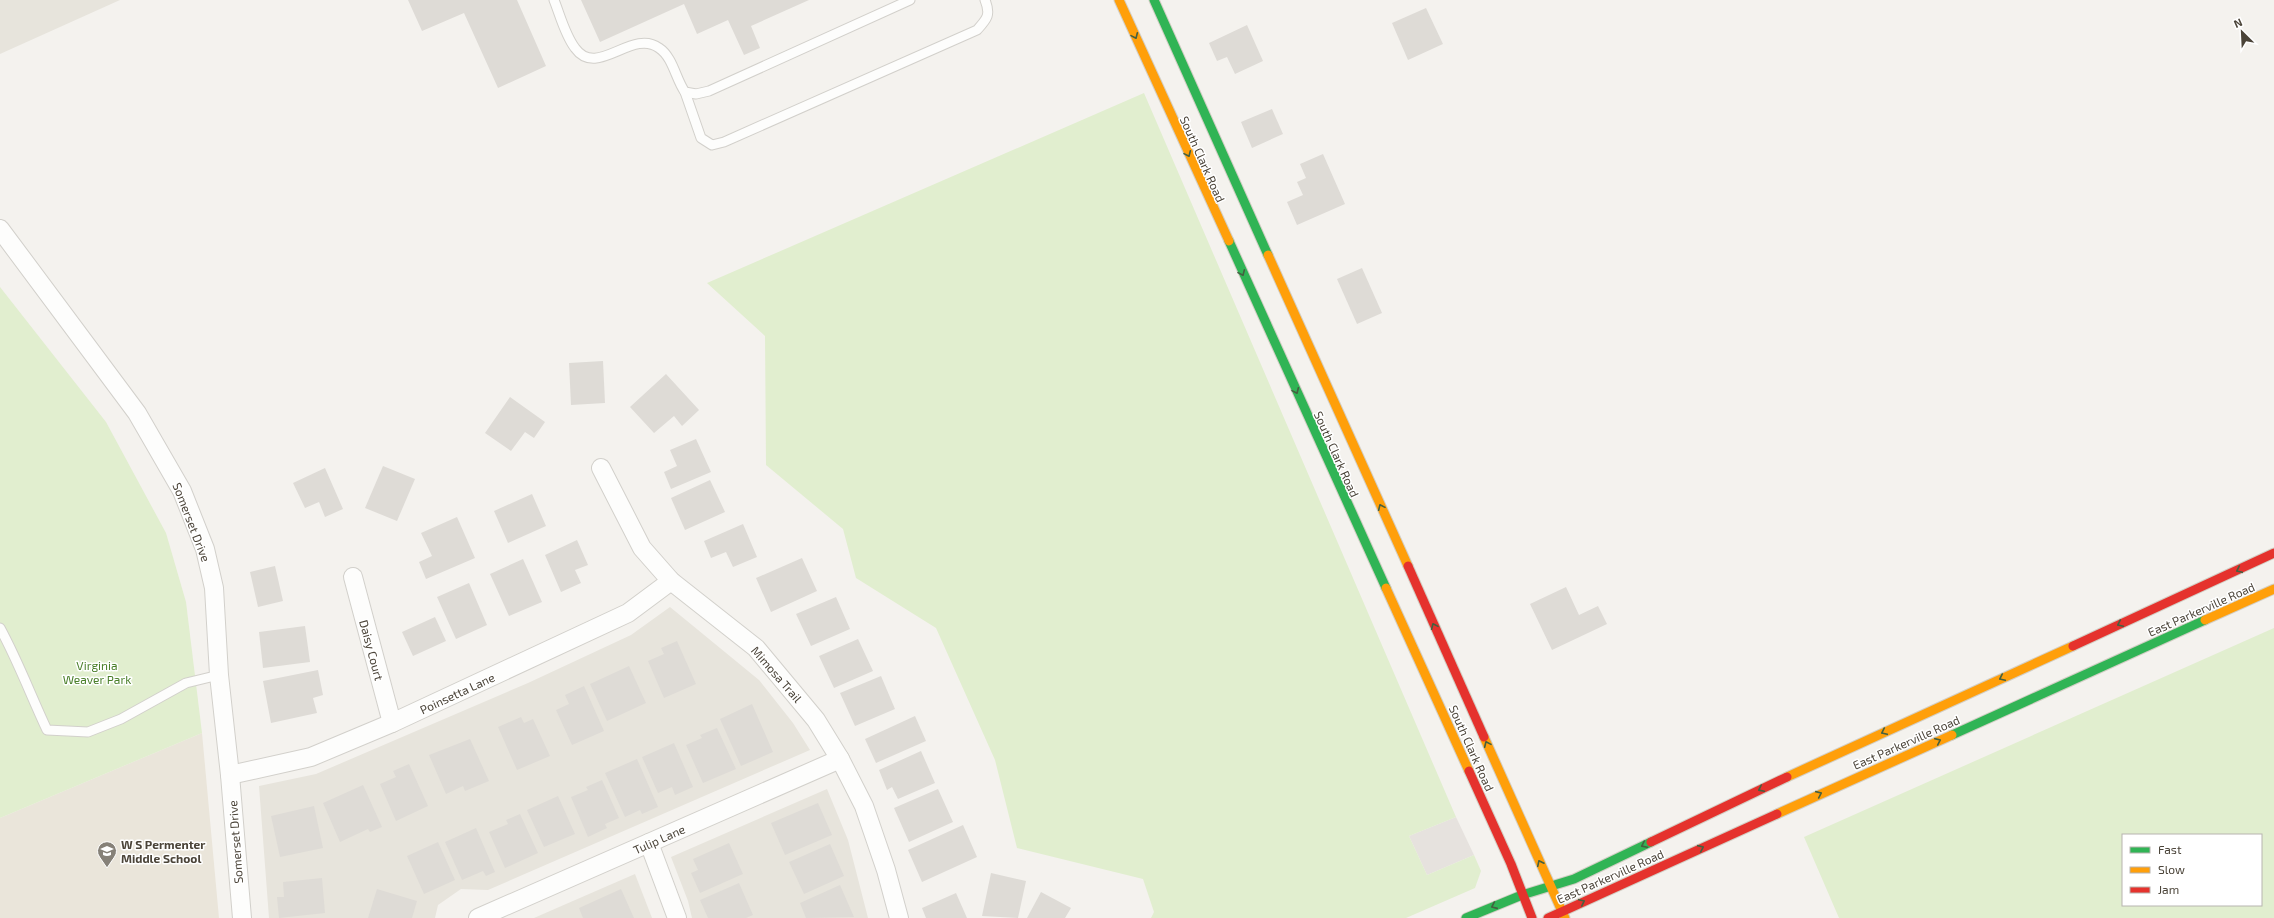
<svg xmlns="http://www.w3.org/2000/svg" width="2274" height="918" font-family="'Exo 2',sans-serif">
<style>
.residential{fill:#e7e4dc}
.industrial{fill:#e6e2de}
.education{fill:#eae5da}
.green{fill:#e1eecf;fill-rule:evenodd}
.building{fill:#dedbd6}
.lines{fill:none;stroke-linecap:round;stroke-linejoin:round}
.lane-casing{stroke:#d2d0cb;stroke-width:11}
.street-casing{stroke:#d2d0cb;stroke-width:20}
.fast-casing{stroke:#d3cfc5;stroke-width:11}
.slow-casing{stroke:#d3cfc5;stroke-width:11}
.jam-casing{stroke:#d3cfc5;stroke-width:11}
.lane{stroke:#fdfdfc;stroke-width:9}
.street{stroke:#fdfdfc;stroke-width:18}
.fast{stroke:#30b455;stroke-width:9}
.slow{stroke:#ff9f0a;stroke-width:9}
.jam{stroke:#e5322d;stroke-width:9}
.oneway{stroke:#446040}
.labels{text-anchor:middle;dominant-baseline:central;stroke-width:3;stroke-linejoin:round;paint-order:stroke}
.street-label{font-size:12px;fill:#4b4439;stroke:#fff}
.park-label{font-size:12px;fill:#4a7f2a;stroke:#fff}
.poi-label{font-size:12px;font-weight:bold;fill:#4b4439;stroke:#fff;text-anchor:start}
</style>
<rect width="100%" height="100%" fill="#f4f2ee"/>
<g class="residential">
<polygon points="0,0 120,0 0,54"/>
<polygon points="670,607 759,680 793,723 810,750 488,890 461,889 438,905 435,918 269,918 259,786 316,774 528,683 631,635"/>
<polygon points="827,789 848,840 868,918 692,918 688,901 671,857"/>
<polygon points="635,874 652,918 534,918 566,904"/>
</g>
<polygon class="industrial" points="1456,817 1474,855 1427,875 1409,836"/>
<polygon class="education" points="202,733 219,918 0,918 0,818"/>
<g class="green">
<polygon points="1144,93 1456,817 1409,836 1427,875 1474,855 1481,871 1475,888 1406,918 1151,918 1154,912 1143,879 1017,848 995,760 936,628 856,578 843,529 766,465 765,336 707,283"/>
<polygon points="0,287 106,422 166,533 186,602 202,733 0,818"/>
<path d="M 2274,628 L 2274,918 L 1839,918 L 1804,837 ZM 2123,835 L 2261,835 L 2261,905 L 2123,905 Z"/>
</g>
<g class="building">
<polygon points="408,0 517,0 546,66 498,88 464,13 422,31"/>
<polygon points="581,0 809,0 751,26 760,48 744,55 728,20 697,34 684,4 600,42"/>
<polygon points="1426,8 1443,44 1408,60 1392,23"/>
<polygon points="1247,25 1263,61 1235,74 1227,57 1217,61 1209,43"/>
<polygon points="1272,109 1283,134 1252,148 1241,122"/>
<polygon points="1323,154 1345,204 1297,225 1287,202 1303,195 1297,182 1306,178 1300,164"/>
<polygon points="1362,268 1382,313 1357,324 1337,279"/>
<polygon points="603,361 605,403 571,405 569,363"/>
<polygon points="666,374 699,410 682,426 674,416 654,433 630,407"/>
<polygon points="510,397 545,422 534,438 525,432 511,451 485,433"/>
<polygon points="696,439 711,472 671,489 664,472 677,466 670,450"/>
<polygon points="383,466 415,479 397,521 365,508"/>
<polygon points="325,468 343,509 325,517 319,502 305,508 293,483"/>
<polygon points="710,480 725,512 685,530 671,498"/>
<polygon points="532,494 546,526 508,543 494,511"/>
<polygon points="457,517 475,558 426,579 419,562 432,556 421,533"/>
<polygon points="743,524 757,557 733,567 726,552 711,558 704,541"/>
<polygon points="577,540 588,565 575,570 581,583 561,592 545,555"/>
<polygon points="802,558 817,591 771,612 756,578"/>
<polygon points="523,559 542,602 509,616 490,574"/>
<polygon points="275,566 283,601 258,607 250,572"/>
<polygon points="469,583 487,625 456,639 437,597"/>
<polygon points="1566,587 1579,615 1598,606 1607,624 1552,650 1530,604"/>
<polygon points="836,597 850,629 811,646 796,614"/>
<polygon points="435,617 446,641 413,656 402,632"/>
<polygon points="305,626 310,662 263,668 259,632"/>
<polygon points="858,639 873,671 834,688 819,656"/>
<polygon points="677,641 696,684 664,698 648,661 664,654 661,648"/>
<polygon points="629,666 646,703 607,721 590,684"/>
<polygon points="318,670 323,695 313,698 317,713 271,723 263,681"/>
<polygon points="881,676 895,709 855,726 840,693"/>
<polygon points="584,686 604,731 572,745 556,710 569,704 565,695"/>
<polygon points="752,704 773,752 741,766 720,719"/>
<polygon points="915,716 926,741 876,763 865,739"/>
<polygon points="521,717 524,723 533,719 550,756 517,770 498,727"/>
<polygon points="717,728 736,769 703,783 686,745 702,738 700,735"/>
<polygon points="470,739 489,781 465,791 463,786 446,794 429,755"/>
<polygon points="674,743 693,787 675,795 672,787 658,793 642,757"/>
<polygon points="921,751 935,783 898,799 892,787 887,790 879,770"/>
<polygon points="637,759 658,807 642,814 640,810 625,817 605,773"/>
<polygon points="409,764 428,806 396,821 380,784 396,777 393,771"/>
<polygon points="602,780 619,818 605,824 607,828 588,837 571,797 588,790 586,787"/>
<polygon points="363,785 382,827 370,832 368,829 340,842 323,803"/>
<polygon points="938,789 953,822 909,842 894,808"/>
<polygon points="558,796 575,834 544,847 527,810"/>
<polygon points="818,803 832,835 785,855 771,823"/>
<polygon points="314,806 323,848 280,857 271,816"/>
<polygon points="520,814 538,853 505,868 489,832 508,824 506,820"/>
<polygon points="963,825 977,857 922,882 908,850"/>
<polygon points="476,828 495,872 486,876 483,871 462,880 445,842"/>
<polygon points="438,842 455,880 424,894 407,856"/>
<polygon points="729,843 743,874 700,893 691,873 698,870 693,859"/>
<polygon points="830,844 844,876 804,894 789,862"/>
<polygon points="991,873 1026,881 1018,918 982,916"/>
<polygon points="322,878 325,913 279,918 277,897 284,897 283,882"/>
<polygon points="739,883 753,915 746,918 708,918 700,900"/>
<polygon points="840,885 854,917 806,918 800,903"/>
<polygon points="377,889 417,901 412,918 368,918"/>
<polygon points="621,889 634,918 583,918 579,908"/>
<polygon points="1041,892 1071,908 1065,918 1027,918"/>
<polygon points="956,893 967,918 926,918 922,908"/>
</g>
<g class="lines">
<defs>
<g id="lane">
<path d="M 554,0 C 560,15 565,35 575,48 C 597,79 632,28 659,48 C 673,57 676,80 685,92 L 696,94 L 709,91 L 910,0"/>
<path d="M 685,92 L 701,138 L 712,145 L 724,142 L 977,30 C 987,19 991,15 985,0"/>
<path d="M 0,628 C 18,661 31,696 47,730 L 88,732 L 121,719 L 186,683 L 219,675"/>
</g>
<g id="street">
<polyline points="0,229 137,413 182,491 205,549 214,588 219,675 230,775 242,918"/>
<polyline points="601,468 642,548 671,581 756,648 816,720 840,759 864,806 886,870 899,918"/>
<polyline points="353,577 392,723"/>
<polyline points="230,775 311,757 392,723 628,613 671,581"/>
<polyline points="649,843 677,918"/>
<polyline points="478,918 840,759"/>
</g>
<g id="fast">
<polyline points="1154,0 1268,255"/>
<polyline points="1229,241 1386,588"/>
<polyline points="1952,735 2205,620"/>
<polyline points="1466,918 1522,895 1574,879 1651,842"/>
</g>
<g id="slow">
<polyline points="1119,0 1229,241"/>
<polyline points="1268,255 1408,566"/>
<polyline points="1386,588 1469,771"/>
<polyline points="2205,620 2274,589"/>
<polyline points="1484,737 1565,918"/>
<polyline points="1787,777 2073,646"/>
<polyline points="1777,814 1952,735"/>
</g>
<g id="jam">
<polyline points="1408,566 1484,737"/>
<polyline points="2073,646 2274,553"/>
<polyline points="1469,771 1511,864 1532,918"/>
<polyline points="1651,842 1787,777"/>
<polyline points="1548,918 1777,814"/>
</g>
</defs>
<use href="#lane" class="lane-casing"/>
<use href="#street" class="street-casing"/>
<use href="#fast" class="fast-casing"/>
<use href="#slow" class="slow-casing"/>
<use href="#jam" class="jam-casing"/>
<use href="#lane" class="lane"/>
<use href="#street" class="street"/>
<use href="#fast" class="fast"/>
<use href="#slow" class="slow"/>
<use href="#jam" class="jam"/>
</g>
<defs><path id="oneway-chevron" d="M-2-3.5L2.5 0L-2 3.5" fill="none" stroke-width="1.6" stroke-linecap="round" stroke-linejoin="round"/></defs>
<g class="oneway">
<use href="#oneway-chevron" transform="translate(1135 36) rotate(66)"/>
<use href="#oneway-chevron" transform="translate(1188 154) rotate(66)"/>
<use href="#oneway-chevron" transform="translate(1242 273) rotate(66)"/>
<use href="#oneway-chevron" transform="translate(1296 391) rotate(66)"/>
<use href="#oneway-chevron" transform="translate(1381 507) rotate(-114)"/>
<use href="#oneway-chevron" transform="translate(2239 570) rotate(155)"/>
<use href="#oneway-chevron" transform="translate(2120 624) rotate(155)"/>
<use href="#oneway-chevron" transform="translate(1434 626) rotate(-114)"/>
<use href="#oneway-chevron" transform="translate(2002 678) rotate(155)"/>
<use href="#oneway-chevron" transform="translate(1884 732) rotate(155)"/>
<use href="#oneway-chevron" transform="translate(1938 741) rotate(-24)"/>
<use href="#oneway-chevron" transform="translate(1487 744) rotate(-114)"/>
<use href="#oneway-chevron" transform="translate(1761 789) rotate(154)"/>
<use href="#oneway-chevron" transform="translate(1819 794) rotate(-24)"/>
<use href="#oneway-chevron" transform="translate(1644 845) rotate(154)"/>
<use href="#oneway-chevron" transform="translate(1701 848) rotate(-24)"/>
<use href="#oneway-chevron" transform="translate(1540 863) rotate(-116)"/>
<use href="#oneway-chevron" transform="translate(1582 902) rotate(-25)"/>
<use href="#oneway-chevron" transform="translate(1494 906) rotate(156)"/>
</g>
<defs>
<symbol id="school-pin" viewBox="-11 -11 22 30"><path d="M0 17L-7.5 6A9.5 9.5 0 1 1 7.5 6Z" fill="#868178" stroke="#fff"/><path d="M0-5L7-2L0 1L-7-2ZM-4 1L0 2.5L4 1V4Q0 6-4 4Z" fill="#fff"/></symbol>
</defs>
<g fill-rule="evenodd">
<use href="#school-pin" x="96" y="840" width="22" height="30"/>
</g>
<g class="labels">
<g class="street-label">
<text transform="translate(1203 159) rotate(66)">South Clark Road</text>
<text transform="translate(1337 454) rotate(66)">South Clark Road</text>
<text transform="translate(192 522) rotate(69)">Somerset Drive</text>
<text transform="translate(2201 609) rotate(-24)">East Parkerville Road</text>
<text transform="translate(372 650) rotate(75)">Daisy Court</text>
<text transform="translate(777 674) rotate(49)">Mimosa Trail</text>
<text transform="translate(457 693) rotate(-25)">Poinsetta Lane</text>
<text transform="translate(1906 742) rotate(-24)">East Parkerville Road</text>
<text transform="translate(1472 748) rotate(66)">South Clark Road</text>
<text transform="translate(659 839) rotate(-24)">Tulip Lane</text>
<text transform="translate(235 842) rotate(-94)">Somerset Drive</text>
<text transform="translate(1610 876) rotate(-24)">East Parkerville Road</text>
</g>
<g class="park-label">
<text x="97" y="665">Virginia<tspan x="97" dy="14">Weaver Park</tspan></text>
</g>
<g class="poi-label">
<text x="121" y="844">W S Permenter<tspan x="121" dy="14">Middle School</tspan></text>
</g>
</g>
<rect x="2122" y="834" width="140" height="72" fill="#ffffff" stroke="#b7b4b0"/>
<rect x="2130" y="847" width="20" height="6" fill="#30b455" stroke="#b7b4b0"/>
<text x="2158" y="854" font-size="12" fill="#4b4439">Fast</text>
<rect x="2130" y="867" width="20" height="6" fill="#ff9f0a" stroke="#b7b4b0"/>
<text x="2158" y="874" font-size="12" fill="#4b4439">Slow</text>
<rect x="2130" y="887" width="20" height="6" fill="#e5322d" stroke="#b7b4b0"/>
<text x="2158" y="894" font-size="12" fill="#4b4439">Jam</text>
<g transform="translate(2242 32) rotate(336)" stroke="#ffffff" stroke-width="3" paint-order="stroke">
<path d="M0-3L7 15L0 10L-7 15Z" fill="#4b4439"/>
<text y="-6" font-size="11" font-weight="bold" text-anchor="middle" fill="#4b4439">N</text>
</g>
</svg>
